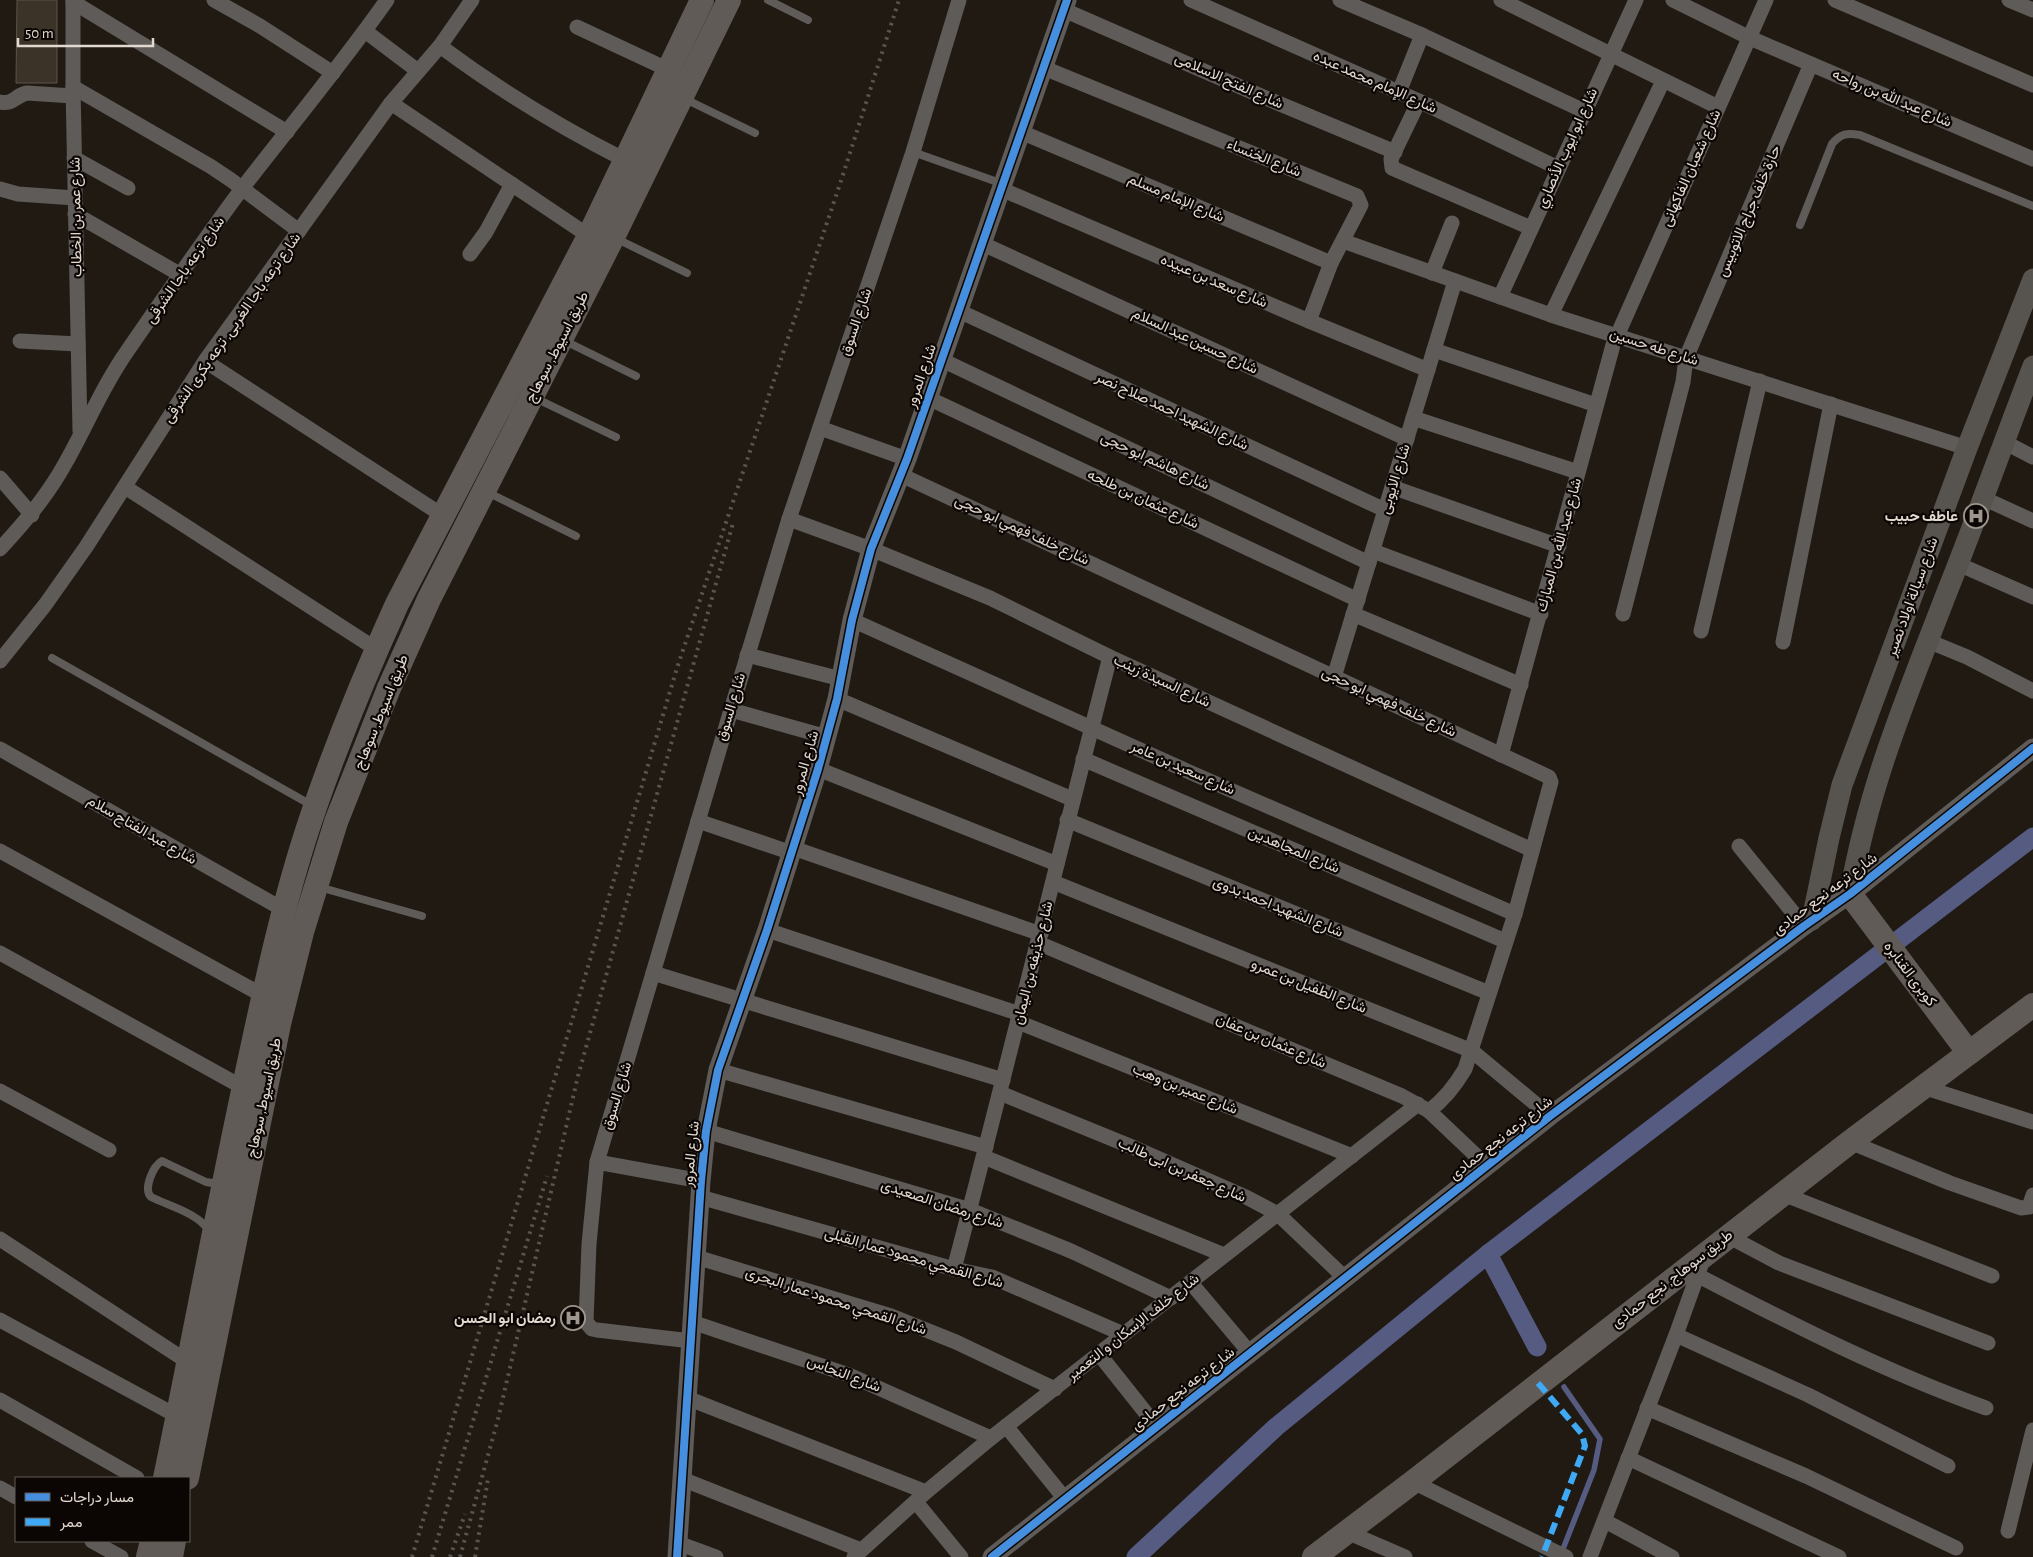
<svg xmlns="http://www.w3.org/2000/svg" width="2033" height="1557" font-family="'Alegreya Sans',Vazirmatn,sans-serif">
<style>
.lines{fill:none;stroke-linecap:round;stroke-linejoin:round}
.stream{stroke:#565b82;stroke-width:5.5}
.canal{stroke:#565b82;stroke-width:19}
.building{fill:#3c3328;stroke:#5a544e}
.service{stroke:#5e5b58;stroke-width:8}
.minor{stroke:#5e5b58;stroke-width:15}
.tertiary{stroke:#5e5b58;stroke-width:19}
.secondary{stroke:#57534e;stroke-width:21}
.primary{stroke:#605b56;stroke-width:24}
.rail{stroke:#58544f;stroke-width:4;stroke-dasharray:2.5 5;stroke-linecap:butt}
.quiet{stroke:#3fa9f5;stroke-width:6;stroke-dasharray:12 6;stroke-linecap:butt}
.cycleway-casing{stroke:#0b0603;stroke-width:11}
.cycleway{stroke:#468fdf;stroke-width:8}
.labels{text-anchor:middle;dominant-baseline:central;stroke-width:4.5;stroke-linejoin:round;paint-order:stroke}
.street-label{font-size:15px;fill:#e1d8d0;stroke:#0b0603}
.poi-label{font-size:15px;font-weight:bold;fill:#e1d8d0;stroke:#0b0603;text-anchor:end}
</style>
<rect width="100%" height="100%" fill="#201a13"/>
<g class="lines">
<polyline class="stream" points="1561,1554 1594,1470 1600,1439 1564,1387"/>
<g class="canal">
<polyline points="1488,1254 1537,1347"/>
<polyline points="1136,1557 1276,1427 1488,1254 2033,837"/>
</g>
</g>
<polygon class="building" points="17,0 57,0 57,83 16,83"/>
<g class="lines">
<g class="service">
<polyline points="768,0 808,20"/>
<polyline points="683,98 755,133"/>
<polyline points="913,152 1003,184"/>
<path d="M 1800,225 L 1832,144 C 1841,133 1847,133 1860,135 L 2033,206"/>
<polyline points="615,238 687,273"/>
<polyline points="563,340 636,376"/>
<polyline points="533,397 616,437"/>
<polyline points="487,492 576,536"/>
<polyline points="52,658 313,806"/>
<polyline points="319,887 422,916"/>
<path d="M 209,1231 C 198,1213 169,1206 151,1197 C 143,1189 153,1166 162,1161 L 206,1182 L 212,1183 L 222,1181"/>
</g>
<g class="minor">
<polyline points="73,0 73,87 80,431"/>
<polyline points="214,0 260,26 333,73"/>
<polyline points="1191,0 1419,101 1558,168"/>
<polyline points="1340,0 1422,35 1584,111"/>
<polyline points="1501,0 1718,107"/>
<polyline points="1673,0 1750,38 2033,159"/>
<polyline points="1835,0 2033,85"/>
<polyline points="2009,0 2033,10"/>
<polyline points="73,2 287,132"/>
<polyline points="1064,10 1273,101 1395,152"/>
<polyline points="577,27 669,70"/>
<polyline points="365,31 418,71"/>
<path d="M 440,46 C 499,90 560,127 625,160"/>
<polyline points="1044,68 1357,196 1361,205 1359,209 1331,263 1309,321"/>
<polyline points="73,87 210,166 231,180 299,231"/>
<polyline points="1399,92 1422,35"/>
<polyline points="1419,101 1391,159 1392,168 1531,228"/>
<path d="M 0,102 C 13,105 16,95 27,93 L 73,96"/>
<polyline points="391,103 589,236"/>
<polyline points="1021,132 1331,263"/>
<polyline points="74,158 128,188"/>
<polyline points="0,189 18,194 75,198"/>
<polyline points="1001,189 1309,321 1428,370"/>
<polyline points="75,214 181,275"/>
<polyline points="1343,241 1551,315 1967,448"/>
<polyline points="983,244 1407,439"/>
<polyline points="470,254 486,232 512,184"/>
<polyline points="1432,273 1452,223"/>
<polyline points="1500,297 1636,0"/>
<polyline points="959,311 1385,510"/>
<polyline points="1551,315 1663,81"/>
<polyline points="20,341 78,344"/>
<polyline points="1434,350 1596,405"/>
<polyline points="942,360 1369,563"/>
<polyline points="205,361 442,515"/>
<polyline points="928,398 1358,600"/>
<polyline points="1413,418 1578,472"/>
<polyline points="820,428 907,459"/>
<polyline points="2004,442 2033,457"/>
<path d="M 901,475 L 1549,777 L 1551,782 L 1515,914 L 1465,1069 C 1455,1086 1445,1099 1429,1111"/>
<polyline points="0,478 32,515"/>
<polyline points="125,487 376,649"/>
<polyline points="1392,487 1559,546"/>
<polyline points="1983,498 2033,521"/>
<polyline points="789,519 871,549 990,598 1110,657 1532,850"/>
<path d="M 0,549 C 25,522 48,495 66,462 C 87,425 103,385 128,350 C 166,295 204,239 244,186 C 292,124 342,64 387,0"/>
<polyline points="1373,551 1541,614"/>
<polyline points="1958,564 2033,597"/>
<polyline points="1353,614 1521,685"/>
<polyline points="1623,614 1683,382 1686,358 1811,64"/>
<polyline points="852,620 1187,771 1515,914"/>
<polyline points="1701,631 1760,381"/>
<polyline points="1928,641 1967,657 2033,691"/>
<polyline points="1783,642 1831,404"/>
<polyline points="747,655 841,679"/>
<polyline points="0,661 45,605 86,547 205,361 391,103 440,46 472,0"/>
<polyline points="1334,677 1455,281"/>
<polyline points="837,699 1072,799"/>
<polyline points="731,710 827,737"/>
<polyline points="0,749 284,910"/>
<polyline points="1501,755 1613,345 1766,0"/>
<polyline points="1083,759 1505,941"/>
<polyline points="818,769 1057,864"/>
<polyline points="1067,820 1489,993"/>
<polyline points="698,821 792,853"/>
<polyline points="1739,846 1804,926"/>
<polyline points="793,848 1041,934"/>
<polyline points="0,851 264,996"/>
<polyline points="1053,882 1472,1051 1550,1116"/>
<polyline points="767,930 1020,1014"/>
<polyline points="1038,943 1402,1096 1429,1111 1487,1166"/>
<polyline points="0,953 244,1088"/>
<polyline points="653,973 1003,1080"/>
<polyline points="1018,1022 1352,1156"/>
<polyline points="718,1070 986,1147"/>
<polyline points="1923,1087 2033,1122"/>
<polyline points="0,1091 109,1150"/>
<polyline points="1000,1093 1137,1149 1246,1197 1278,1214 1345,1278"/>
<polyline points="706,1131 970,1210 1071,1251 1171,1298"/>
<polyline points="1850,1142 1950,1183 2021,1208 2029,1207 2033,1195"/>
<polyline points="984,1157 1224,1255"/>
<polyline points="597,1162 701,1181"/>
<polyline points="1783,1194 1992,1276"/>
<polyline points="700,1197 954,1269 992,1277 1123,1334"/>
<polyline points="1728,1236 1779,1263 1988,1343"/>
<polyline points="0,1239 188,1362"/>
<polyline points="696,1257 891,1316 956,1342 1055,1389"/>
<path d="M 954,1269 C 1008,1065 1057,860 1110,657"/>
<path d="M 1697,1275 C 1791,1324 1886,1372 1986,1408"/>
<polyline points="1191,1283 1250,1353"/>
<polyline points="0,1320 177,1416"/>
<polyline points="692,1322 849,1375 991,1438"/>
<polyline points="1676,1335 1808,1395 1948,1466"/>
<polyline points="691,1341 597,1330 592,1329 586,1322 589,1244 597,1162 731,710 789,519 913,152 959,0"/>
<polyline points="1099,1354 1157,1427"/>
<polyline points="687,1398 926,1492"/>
<polyline points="0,1400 137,1478"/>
<polyline points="1647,1408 1806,1476 1956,1548"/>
<polyline points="1006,1426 1065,1499"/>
<polyline points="1628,1458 1839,1557"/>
<polyline points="682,1479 861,1550"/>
<polyline points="1413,1482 1566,1557"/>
<polyline points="0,1488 16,1497"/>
<polyline points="916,1502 961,1557"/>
<polyline points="1605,1521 1672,1557"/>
<polyline points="2008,1531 2033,1430"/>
<polyline points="1347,1532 1405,1557"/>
<polyline points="92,1541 121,1557"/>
<polyline points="678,1543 716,1557"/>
<polyline points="854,1557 926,1492 991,1438 1418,1104"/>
<polyline points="1590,1557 1676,1335 1704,1257"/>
</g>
<g class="tertiary">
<polyline points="677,1557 701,1181 706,1131 718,1070 767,930 818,769 837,699 852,620 871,549 907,459 1067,0"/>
<polyline points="992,1557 1550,1116 1804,926 1850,894 2033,748"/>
</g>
<g class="secondary">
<path d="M 1850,894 C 1868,787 1908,693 1947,592 C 1977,517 2004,441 2033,366"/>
<polyline points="1812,920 1829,838 1842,785 1967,448 2033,279"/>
</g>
<g class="primary">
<polyline points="1850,894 1969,1053"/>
<path d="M 165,1478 C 193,1343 218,1207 247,1072 C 266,983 285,893 315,807 C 339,738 367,670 397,604 L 589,236 L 702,0"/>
<polyline points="187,1478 279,1024 302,932 336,822 389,688 429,599 613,237 729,0"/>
<polyline points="148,1557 152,1541"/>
<polyline points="171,1557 174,1541"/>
<polyline points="1314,1557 1413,1482 1850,1142 2033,1005"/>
</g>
<g class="rail">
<polyline points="412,1557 677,668 840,184 899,0"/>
<polyline points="432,1557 547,1176"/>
<polyline points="450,1557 465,1514"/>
<polyline points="460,1557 498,1419 578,1076 733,523"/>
<polyline points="475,1557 488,1479"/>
</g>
<polyline class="quiet" points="1538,1383 1582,1434 1585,1446 1542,1557"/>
<defs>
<g id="cycleway">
<polyline points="677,1557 701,1181 706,1131 718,1070 767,930 818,769 837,699 852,620 871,549 907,459 1067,0"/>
<polyline points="992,1557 1550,1116 1804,926 1850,894 2033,748"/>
</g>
</defs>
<use href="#cycleway" class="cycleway-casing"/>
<use href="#cycleway" class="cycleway"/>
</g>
<defs>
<symbol id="hospital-ring" viewBox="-11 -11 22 22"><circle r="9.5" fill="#0b0603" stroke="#9d968e" stroke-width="1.5"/><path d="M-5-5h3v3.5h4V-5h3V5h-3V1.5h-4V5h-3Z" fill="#9d968e"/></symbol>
</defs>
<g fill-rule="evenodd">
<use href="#hospital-ring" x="1962" y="502" width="28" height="28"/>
<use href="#hospital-ring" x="559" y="1304" width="28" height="28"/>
</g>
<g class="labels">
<g class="street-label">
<text transform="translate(1229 81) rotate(24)">شارع الفتح الاسلامى</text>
<text transform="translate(1375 82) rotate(24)">شارع الإمام محمد عبده</text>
<text transform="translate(1892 98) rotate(23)">شارع عبد الله بن رواحه</text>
<text transform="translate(1567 148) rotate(-66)">شارع ابو ايوب الأنصاري</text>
<text transform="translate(1264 158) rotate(22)">شارع الخنساء</text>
<text transform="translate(1691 168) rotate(-66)">شارع شعبان الفاكهانى</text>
<text transform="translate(1176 198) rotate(23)">شارع الإمام مسلم</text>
<text transform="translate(1749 211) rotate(-67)">حارة خلف جراج الاتوبيس</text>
<text transform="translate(76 217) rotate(-91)">شارع عمر بن الخطاب</text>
<text transform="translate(185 270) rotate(-55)">شارع ترعه باجا الشرقى</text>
<text transform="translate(1214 281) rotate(23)">شارع سعد بن عبيده</text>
<text transform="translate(856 322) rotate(-71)">شارع السوق</text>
<text transform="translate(232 328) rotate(-55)">شارع ترعه باجا الغربى, ترعه بكرى الشرقى</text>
<text transform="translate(1195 341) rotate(25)">شارع حسين عبد السلام</text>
<text transform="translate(557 347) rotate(-63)">طريق اسيوط, سوهاج</text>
<text transform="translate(1654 347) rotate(18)">شارع طه حسين</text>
<text transform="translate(921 376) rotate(-71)">شارع المرور</text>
<text transform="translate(1172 411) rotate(25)">شارع الشهيد احمد صلاح نصر</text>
<text transform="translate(1155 461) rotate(25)">شارع هاشم ابو حجى</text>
<text transform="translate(1395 479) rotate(-73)">شارع الايوبى</text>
<text transform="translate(1143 499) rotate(25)">شارع عثمان بن طلحه</text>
<text transform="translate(1022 530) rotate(25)">شارع خلف فهمي ابو حجى</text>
<text transform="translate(1559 545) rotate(-75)">شارع عبد الله بن المبارك</text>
<text transform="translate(1912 597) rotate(-70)">شارع سيالة اولاد نصير</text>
<text transform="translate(1162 681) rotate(25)">شارع السيدة زينب</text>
<text transform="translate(1389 702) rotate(25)">شارع خلف فهمي ابو حجى</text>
<text transform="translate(731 707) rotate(-73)">شارع السوق</text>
<text transform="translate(381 712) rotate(-68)">طريق اسيوط, سوهاج</text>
<text transform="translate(805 763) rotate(-74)">شارع المرور</text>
<text transform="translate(1183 768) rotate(24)">شارع سعيد بن عامر</text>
<text transform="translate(142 830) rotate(30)">شارع عبد الفتاح سلام</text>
<text transform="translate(1294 850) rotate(23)">شارع المجاهدين</text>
<text transform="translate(1825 894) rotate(-37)">شارع ترعه نجع حمادى</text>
<text transform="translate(1278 907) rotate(22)">شارع الشهيد احمد بدوى</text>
<text transform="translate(1033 963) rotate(-76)">شارع حذيفه بن اليمان</text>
<text transform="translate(1910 974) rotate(53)">كوبرى القنابره</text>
<text transform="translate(1309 986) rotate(22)">شارع الطفيل بن عمرو</text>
<text transform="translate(1271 1041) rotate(23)">شارع عثمان بن عفان</text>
<text transform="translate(1185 1089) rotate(22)">شارع عمير بن وهب</text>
<text transform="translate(617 1096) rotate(-73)">شارع السوق</text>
<text transform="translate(264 1098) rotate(-78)">طريق اسيوط, سوهاج</text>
<text transform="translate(1501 1138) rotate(-38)">شارع ترعه نجع حمادى</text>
<text transform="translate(691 1154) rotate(-84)">شارع المرور</text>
<text transform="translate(1182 1170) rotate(24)">شارع جعفر بن ابى طالب</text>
<text transform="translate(942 1204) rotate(18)">شارع رمضان الصعيدى</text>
<text transform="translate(914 1258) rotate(16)">شارع القمحي محمود عمار القبلى</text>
<text transform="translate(1672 1279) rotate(-38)">طريق سوهاج, نجع حمادى</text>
<text transform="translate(836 1301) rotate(18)">شارع القمحي محمود عمار البحرى</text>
<text transform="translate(1133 1327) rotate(-38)">شارع خلف الإسكان و التعمير</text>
<text transform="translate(844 1374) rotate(21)">شارع النحاس</text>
<text transform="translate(1183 1389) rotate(-38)">شارع ترعه نجع حمادى</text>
</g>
<g class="poi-label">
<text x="1958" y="516">عاطف حبيب</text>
<text x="556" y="1318">رمضان ابو الحسن</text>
</g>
</g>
<rect x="15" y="1477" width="175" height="65" fill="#0b0603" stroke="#615a55"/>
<rect x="25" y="1493" width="25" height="8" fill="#468fdf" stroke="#615a55"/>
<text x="60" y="1502" font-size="15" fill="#e1d8d0">مسار دراجات</text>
<rect x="25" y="1518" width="25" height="8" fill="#3fa9f5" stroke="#615a55"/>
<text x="60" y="1527" font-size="15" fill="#e1d8d0">ممر</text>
<path d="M18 38v8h135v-8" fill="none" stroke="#e1d8d0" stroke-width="2.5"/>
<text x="25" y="38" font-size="15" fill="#e1d8d0" stroke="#0b0603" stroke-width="4" paint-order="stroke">50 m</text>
</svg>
